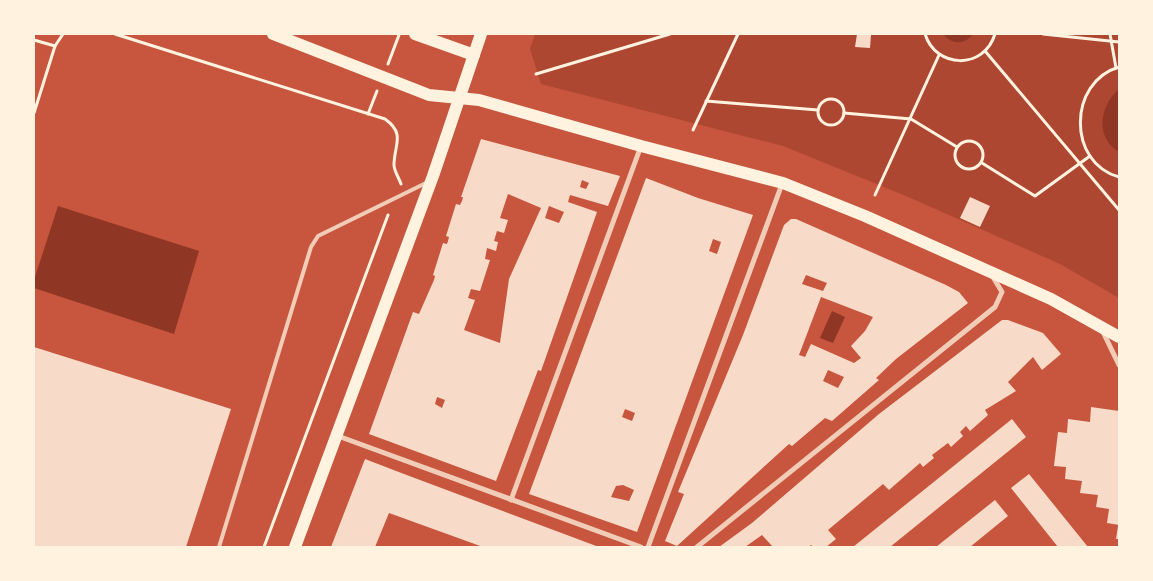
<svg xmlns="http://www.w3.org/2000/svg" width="1153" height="581" font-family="Arial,sans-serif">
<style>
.green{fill:#ae4732}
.water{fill:#8f3625}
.building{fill:#f7dbc8;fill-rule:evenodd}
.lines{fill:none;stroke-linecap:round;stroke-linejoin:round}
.path{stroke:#fff3e0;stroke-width:3}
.service{stroke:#f1ccb7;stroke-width:4}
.minor{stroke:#f1ccb7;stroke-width:5}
.primary{stroke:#fff3e0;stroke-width:12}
</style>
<rect width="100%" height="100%" fill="#c8553d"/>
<polygon class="green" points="535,34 1119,34 1119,298 1060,264 906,196 783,146 541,84 530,49"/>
<g class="water">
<path d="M 943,34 L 973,34 C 965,45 952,45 943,34 Z"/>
<path d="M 1119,89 L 1119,152 C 1094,137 1100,105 1119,89 Z"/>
<polygon points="58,206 199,251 174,334 34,288 34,280"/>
<polygon points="832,311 845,317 833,343 820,338"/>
</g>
<g class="building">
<polygon points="857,34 871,35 870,48 855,47"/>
<path d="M 481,139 L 620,176 L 608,206 L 570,195 L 568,202 L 597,212 L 541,371 L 538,370 L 496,481 L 369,434 L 413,312 L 419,314 L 434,280 L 435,276 L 433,275 L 443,243 L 447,244 L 448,241 L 449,237 L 446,236 L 456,204 L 460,205 L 462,201 L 463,197 L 461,197 ZM 582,180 L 589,183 L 586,189 L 580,187 ZM 508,194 L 541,208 L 509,279 L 500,343 L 464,330 L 475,300 L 468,298 L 471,289 L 480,291 L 490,260 L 485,259 L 487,248 L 496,251 L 498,242 L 494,241 L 497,231 L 504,233 L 508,220 L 500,218 ZM 549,206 L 564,212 L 559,223 L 545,218 ZM 437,397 L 445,400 L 442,408 L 435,404 Z"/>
<path d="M 646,178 L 698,198 L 753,215 L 637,532 L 529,494 ZM 713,239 L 721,242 L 717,254 L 709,251 ZM 625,409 L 635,413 L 632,421 L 622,417 ZM 623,485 L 634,490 L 629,501 L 611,497 L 616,486 Z"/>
<polygon points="970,197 990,206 980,227 960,218"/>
<path d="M 791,219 L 796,219 L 946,285 L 959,292 L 968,303 L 896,359 L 876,378 L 879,380 L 832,421 L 825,418 L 792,446 L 789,444 L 677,546 L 665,541 L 684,494 L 678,492 L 743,335 L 784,225 ZM 806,275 L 827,283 L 823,291 L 802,284 ZM 821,297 L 873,317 L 865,331 L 851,346 L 861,358 L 854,363 L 811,344 L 805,357 L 799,355 ZM 828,370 L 844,377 L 838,388 L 823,381 Z"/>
<polygon points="1002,320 1008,320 1043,333 1061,354 1042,370 1033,357 1008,382 1016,391 985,410 988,415 970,431 966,426 960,432 963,436 951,447 948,443 932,455 934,458 923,467 920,463 889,490 883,484 828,530 836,539 826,547 813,547 811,545 808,547 773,547 762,535 745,547 719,547 752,523 879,414"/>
<polygon points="34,347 231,409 186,547 34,547"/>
<polygon points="1091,407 1119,411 1119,525 1107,523 1109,509 1096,507 1098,495 1080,493 1082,481 1065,479 1066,467 1054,466 1058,432 1067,433 1068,419 1090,422"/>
<polygon points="1012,419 1026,437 890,547 853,547"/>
<polygon points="365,459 404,474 599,547 483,547 389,513 375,547 331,547"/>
<polygon points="1029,474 1088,547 1058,547 1011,488"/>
<polygon points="995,500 1008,516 970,547 936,547"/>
<polygon points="1118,526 1119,526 1119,539 1116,539"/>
</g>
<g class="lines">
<g class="path">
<path d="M 115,34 L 385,119 C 406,134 394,145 394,165 C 394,171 399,178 401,184"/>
<path d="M 925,34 C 936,69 984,70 995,34"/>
<polyline points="1043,34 1119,42"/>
<polyline points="1110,34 1116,68"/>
<polyline points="34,40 55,46 63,34"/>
<polyline points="985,51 1119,210"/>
<polyline points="388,64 399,35"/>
<path d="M 1119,67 C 1068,82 1067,163 1119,177"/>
<polyline points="536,74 670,34"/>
<circle cx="831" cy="112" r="13"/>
<polyline points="706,101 818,110"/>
<polyline points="34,113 55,46"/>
<polyline points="844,113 911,119 957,147"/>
<polyline points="368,114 377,91"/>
<polyline points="693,130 738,34"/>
<circle cx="969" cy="155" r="14"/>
<polyline points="982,163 1035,196 1090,156"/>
<polyline points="875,195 939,55"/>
<polyline points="264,547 388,215"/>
</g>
<polyline class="service" points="219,547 311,247 318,236 426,183"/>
<g class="minor">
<polyline points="1103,332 1119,365"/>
<polyline points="338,436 641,547"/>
<polyline points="511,500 641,146"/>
<polyline points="648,547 782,184"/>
<polyline points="697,547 995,307 1002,292 993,277"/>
</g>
<g class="primary">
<polyline points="273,34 429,95 479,100 641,146 783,183 865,216 1051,299 1119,337"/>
<polyline points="415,34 474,55"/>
<polyline points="295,547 433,176 481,34"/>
</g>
</g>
<rect width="1153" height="581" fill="none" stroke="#fff3e0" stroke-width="70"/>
</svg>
